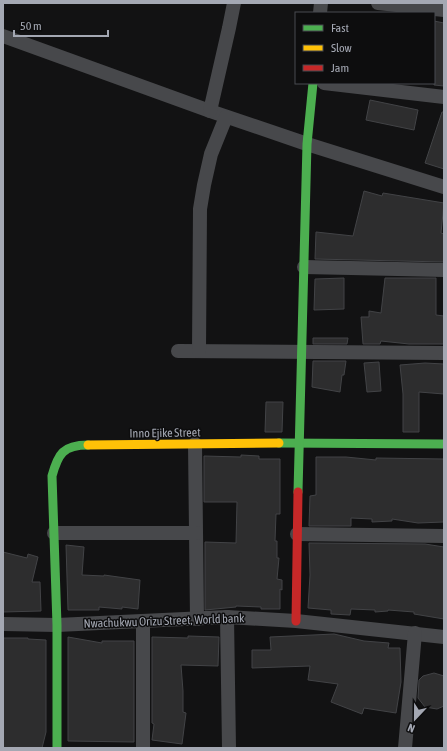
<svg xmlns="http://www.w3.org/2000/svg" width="447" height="751" font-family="'Asap Condensed',sans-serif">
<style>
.building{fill:#2d2d2e;stroke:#424346}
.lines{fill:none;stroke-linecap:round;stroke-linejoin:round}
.street{stroke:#47484b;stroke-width:14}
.fast{stroke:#4caf50;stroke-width:9}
.slow{stroke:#ffc107;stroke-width:9}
.jam{stroke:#c62828;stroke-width:9}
.labels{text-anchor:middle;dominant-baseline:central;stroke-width:3;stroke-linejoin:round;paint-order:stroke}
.street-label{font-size:12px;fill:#a4a8b3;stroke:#0d0d0e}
</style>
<rect width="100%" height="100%" fill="#121213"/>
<g class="building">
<polygon points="434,21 444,23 444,86 434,85"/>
<polygon points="370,100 418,110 414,130 366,120"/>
<polygon points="442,112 444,112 444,169 425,163"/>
<polygon points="364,191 382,196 383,193 444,203 441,233 444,234 444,262 315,259 316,232 353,236"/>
<polygon points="344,278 344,309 314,310 315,279"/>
<polygon points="385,278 436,278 436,315 444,316 444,344 409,344 381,341 380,344 363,344 361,317 369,317 369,311 381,313"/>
<polygon points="313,338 348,338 347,344 313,344"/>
<polygon points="313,361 346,361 344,375 342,375 340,392 312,387"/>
<polygon points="379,362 381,391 367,392 364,363"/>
<polygon points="425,363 444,364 444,394 419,392 419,432 403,432 403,394 400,365"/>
<polygon points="266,402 283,402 282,432 265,432"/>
<polygon points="241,455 259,456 259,459 280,459 280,514 276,514 275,541 277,541 277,558 279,558 277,579 282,580 282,590 280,589 280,609 261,609 261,607 236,606 236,607 205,610 205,542 236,543 237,502 204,502 204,456 241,457"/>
<polygon points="316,457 346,457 376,460 376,458 444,459 444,522 418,523 392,519 392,521 372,522 372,519 351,518 351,526 309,526 310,496 316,495"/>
<polygon points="309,543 425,544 444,547 444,619 414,614 414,612 388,610 388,611 375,612 375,610 351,609 350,615 331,614 331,610 308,608 310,575"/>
<polygon points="66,545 84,547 82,575 104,576 104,575 140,580 138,609 122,607 122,609 99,607 99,610 68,610"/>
<polygon points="3,552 27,558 28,554 38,557 32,582 40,582 41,611 3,612"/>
<polygon points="334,634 364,641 389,643 388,648 400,648 401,682 396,713 364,708 362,714 331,702 338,684 308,680 310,666 252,668 252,650 271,650 270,637"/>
<polygon points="188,636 219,637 218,666 181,665 183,691 183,712 186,713 182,744 152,740 154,724 152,723 152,637 188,638"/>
<polygon points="68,637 102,643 102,641 134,641 134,742 68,741"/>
<polygon points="3,638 28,638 28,639 46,640 46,732 42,748 3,748"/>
<polygon points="434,673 444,676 444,706 437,709 425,707 418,698 419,680 423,676"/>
</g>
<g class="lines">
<g class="street">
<polyline points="378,3 444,10"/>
<polyline points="320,13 321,3"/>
<polyline points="3,36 210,111 307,144 444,187"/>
<polyline points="324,83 444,97"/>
<polyline points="210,111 229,28 234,3"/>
<polyline points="304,267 444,270"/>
<polyline points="178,351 444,353"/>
<polyline points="199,351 200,209 204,185 211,154 226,117"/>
<polyline points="195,444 197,619"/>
<polyline points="54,533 196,533"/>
<polyline points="297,534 444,536"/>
<polyline points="227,617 229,748"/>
<polyline points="143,621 143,748"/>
<polyline points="3,624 57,625 227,617 296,621 444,637"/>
<polyline points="405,748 415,633"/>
</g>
<g class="fast">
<polyline points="279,443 444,444"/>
<polyline points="298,492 307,144 313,83"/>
<path d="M 57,748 L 57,625 L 52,476 C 58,454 63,445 88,445"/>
</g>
<polyline class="slow" points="88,445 279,443"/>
<polyline class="jam" points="296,621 298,492"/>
</g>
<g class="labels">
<g class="street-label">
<text transform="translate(165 433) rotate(-1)">Inno Ejike Street</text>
<text transform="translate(164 621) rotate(-2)">Nwachukwu Orizu Street, World bank</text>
</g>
</g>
<rect width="447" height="751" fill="none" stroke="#a4a8b3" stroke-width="8"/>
<rect x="295" y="12" width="140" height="72" fill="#0d0d0e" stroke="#494b50"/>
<rect x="303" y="25" width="20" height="6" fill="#4caf50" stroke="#494b50"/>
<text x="331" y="32" font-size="12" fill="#a4a8b3">Fast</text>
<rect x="303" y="45" width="20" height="6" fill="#ffc107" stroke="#494b50"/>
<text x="331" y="52" font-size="12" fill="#a4a8b3">Slow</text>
<rect x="303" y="65" width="20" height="6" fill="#c62828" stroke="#494b50"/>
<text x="331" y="72" font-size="12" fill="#a4a8b3">Jam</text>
<g transform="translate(415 719) rotate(202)" stroke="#0d0d0e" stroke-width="3" paint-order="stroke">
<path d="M0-3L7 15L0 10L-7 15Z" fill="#a4a8b3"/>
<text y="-6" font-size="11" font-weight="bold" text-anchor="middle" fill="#a4a8b3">N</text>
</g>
<path d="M14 30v6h94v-6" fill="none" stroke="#a4a8b3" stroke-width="2"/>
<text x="20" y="30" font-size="12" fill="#a4a8b3" stroke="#0d0d0e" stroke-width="3" paint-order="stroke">50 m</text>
</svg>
